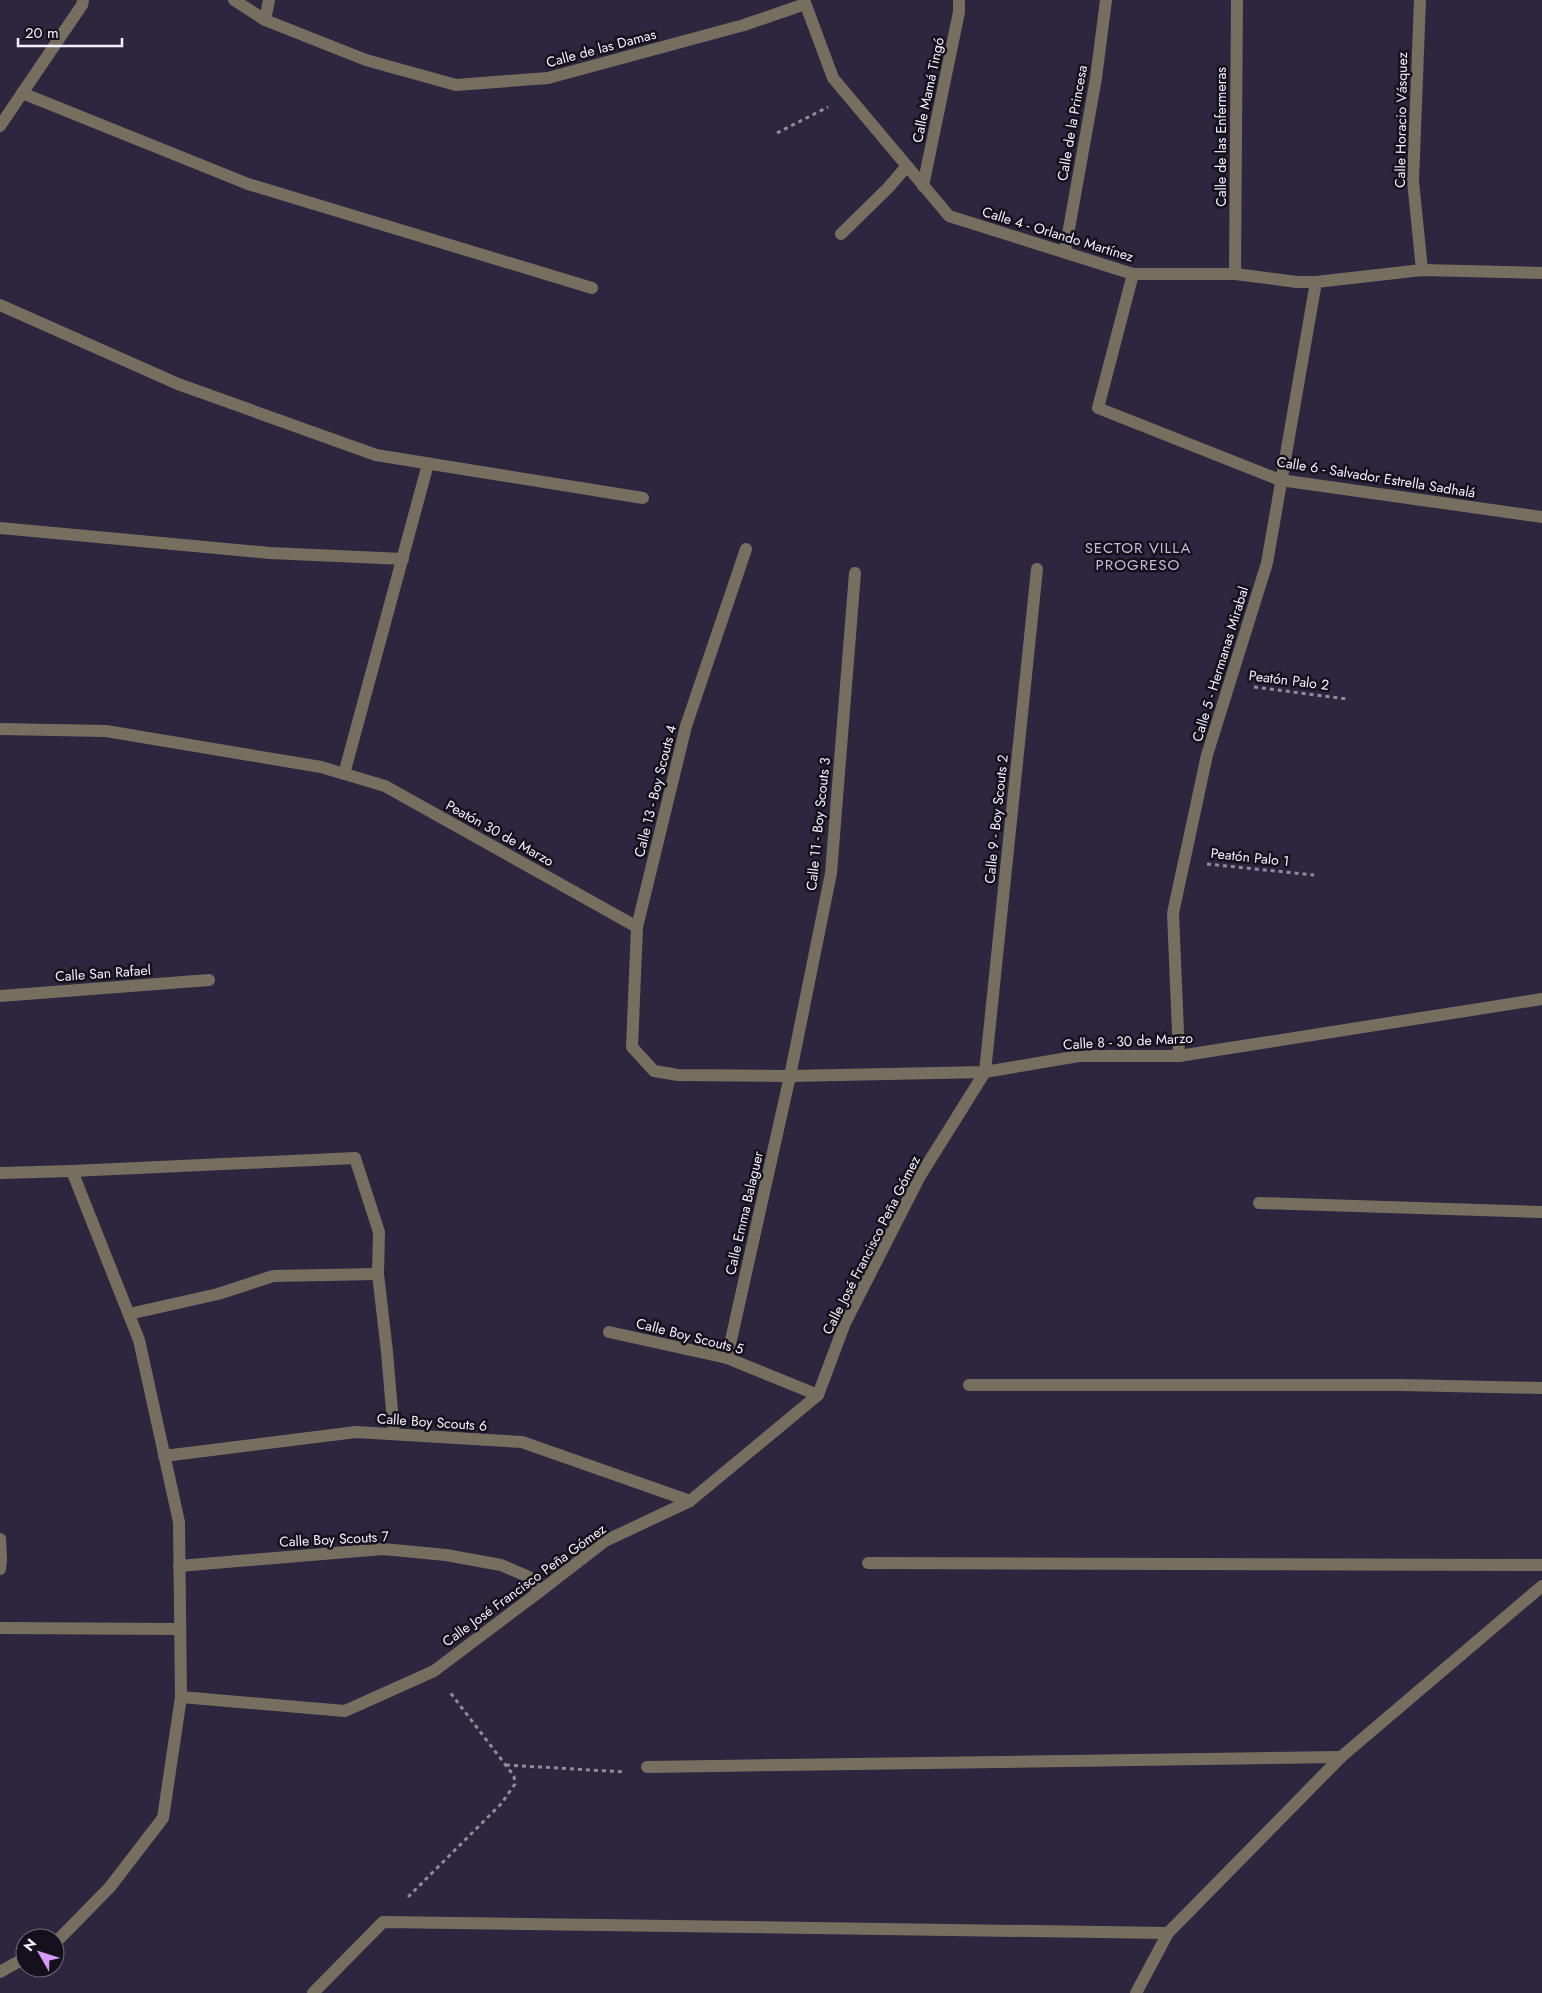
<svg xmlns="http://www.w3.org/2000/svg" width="1542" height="1993" font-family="Jost,sans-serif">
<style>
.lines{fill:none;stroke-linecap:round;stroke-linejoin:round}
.path{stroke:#918c9f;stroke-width:3;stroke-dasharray:4 4;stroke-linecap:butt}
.minor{stroke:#766f5f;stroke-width:12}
.labels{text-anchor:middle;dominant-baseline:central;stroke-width:5;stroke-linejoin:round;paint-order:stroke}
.street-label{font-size:14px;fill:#f4f1fe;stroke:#14111c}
.neighbourhood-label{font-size:15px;letter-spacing:1px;fill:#c6bddd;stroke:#14111c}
</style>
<rect width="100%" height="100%" fill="#2d263e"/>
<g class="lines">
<g class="path">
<polyline points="777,133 828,107"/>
<polyline points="1254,687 1347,699"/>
<polyline points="1207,864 1314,875"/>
<polyline points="506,1765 625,1772"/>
<polyline points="408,1897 501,1804 515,1784 514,1776 449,1691"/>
</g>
<g class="minor">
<polyline points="234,0 265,20 366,60 456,85 548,78 744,25 805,4"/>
<polyline points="804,0 833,78 949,216 1133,274 1235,274 1297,282 1316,282 1422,270 1542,273"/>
<polyline points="1420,0 1413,181 1422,270"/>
<polyline points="265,20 269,0"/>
<polyline points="22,93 248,184 592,288"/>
<polyline points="0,126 82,5 83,0"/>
<polyline points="923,186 959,12 959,0"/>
<polyline points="841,234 888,188 907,166"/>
<polyline points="1065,251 1096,78 1106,0"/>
<polyline points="1133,274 1098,408 1280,480 1542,517"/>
<polyline points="1235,274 1237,0"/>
<polyline points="0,305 178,384 376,455 643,498"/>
<polyline points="0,528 270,553 403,559"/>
<polyline points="746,549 686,726 637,927 632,1047 654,1071 678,1075 790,1076 985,1072 1079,1056 1179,1056 1542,999"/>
<polyline points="0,729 106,731 321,767 385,786 637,927"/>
<polyline points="344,774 428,464"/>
<polyline points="0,996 209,980"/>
<polyline points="1179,1056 1173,913 1207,755 1267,563 1316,282"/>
<polyline points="0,1173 72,1171 355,1158 379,1232 378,1274 387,1352 394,1434"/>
<polyline points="1259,1203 1542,1212"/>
<polyline points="129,1314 218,1294 273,1276 378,1274"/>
<polyline points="609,1332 727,1358 818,1395"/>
<polyline points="727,1358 790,1076 831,873 855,573"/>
<polyline points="969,1385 1401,1385 1542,1388"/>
<polyline points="164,1456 356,1432 522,1442 690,1501"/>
<polyline points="0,1539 1,1559 0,1569"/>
<polyline points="868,1563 1542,1565"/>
<polyline points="179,1566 383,1549 446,1555 501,1565 529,1577 539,1592"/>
<polyline points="0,1628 179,1629"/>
<polyline points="181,1697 345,1711 434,1671 539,1592 605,1541 690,1501 818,1395 845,1323 920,1176 985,1072 1037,569"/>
<polyline points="647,1767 1341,1757"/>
<polyline points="55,1941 60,1938 110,1887 163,1818 181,1697 179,1522 139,1340 72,1171"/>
<polyline points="0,1972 25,1958"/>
<polyline points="313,1993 383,1922 1168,1933"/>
<polyline points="1136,1993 1168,1933 1341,1757 1542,1586"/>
</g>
</g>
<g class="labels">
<g class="street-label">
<text transform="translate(601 48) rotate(-15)">Calle de las Damas</text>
<text transform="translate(928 90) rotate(-78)">Calle Mamá Tingó</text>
<text transform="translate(1401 120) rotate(-89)">Calle Horacio Vásquez</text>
<text transform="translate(1072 123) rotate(-80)">Calle de la Princesa</text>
<text transform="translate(1221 137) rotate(-90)">Calle de las Enfermeras</text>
<text transform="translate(1058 234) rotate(17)">Calle 4 - Orlando Martínez</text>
<text transform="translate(1376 477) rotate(9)">Calle 6 - Salvador Estrella Sadhalá</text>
<text transform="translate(1220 664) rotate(-73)">Calle 5 - Hermanas Mirabal</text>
<text transform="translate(1289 680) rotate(7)">Peatón Palo 2</text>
<text transform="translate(655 791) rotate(-76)">Calle 13 - Boy Scouts 4</text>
<text transform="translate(996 819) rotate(-84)">Calle 9 - Boy Scouts 2</text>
<text transform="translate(818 824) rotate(-84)">Calle 11 - Boy Scouts 3</text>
<text transform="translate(500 833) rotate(29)">Peatón 30 de Marzo</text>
<text transform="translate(1250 857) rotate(6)">Peatón Palo 1</text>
<text transform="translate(103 973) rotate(-4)">Calle San Rafael</text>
<text transform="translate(1128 1041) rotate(-3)">Calle 8 - 30 de Marzo</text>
<text transform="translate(744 1213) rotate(-77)">Calle Emma Balaguer</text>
<text transform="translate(871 1245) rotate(-63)">Calle José Francisco Peña Gómez</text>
<text transform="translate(690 1336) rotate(14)">Calle Boy Scouts 5</text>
<text transform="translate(432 1422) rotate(4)">Calle Boy Scouts 6</text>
<text transform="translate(334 1539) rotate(-3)">Calle Boy Scouts 7</text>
<text transform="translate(524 1585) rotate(-36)">Calle José Francisco Peña Gómez</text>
</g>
<g class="neighbourhood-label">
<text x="1138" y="548">SECTOR VILLA<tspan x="1138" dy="17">PROGRESO</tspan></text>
</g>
</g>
<g transform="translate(40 1953) rotate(309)"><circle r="24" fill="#14111c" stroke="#6e6b76"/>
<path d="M0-4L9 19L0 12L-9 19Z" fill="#d99af7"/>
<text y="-8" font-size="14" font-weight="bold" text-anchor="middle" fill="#f4f1fe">N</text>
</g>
<path d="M18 38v8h104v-8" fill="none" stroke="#f4f1fe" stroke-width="2.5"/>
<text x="25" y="38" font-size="15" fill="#f4f1fe" stroke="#14111c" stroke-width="4" paint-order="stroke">20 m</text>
</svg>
